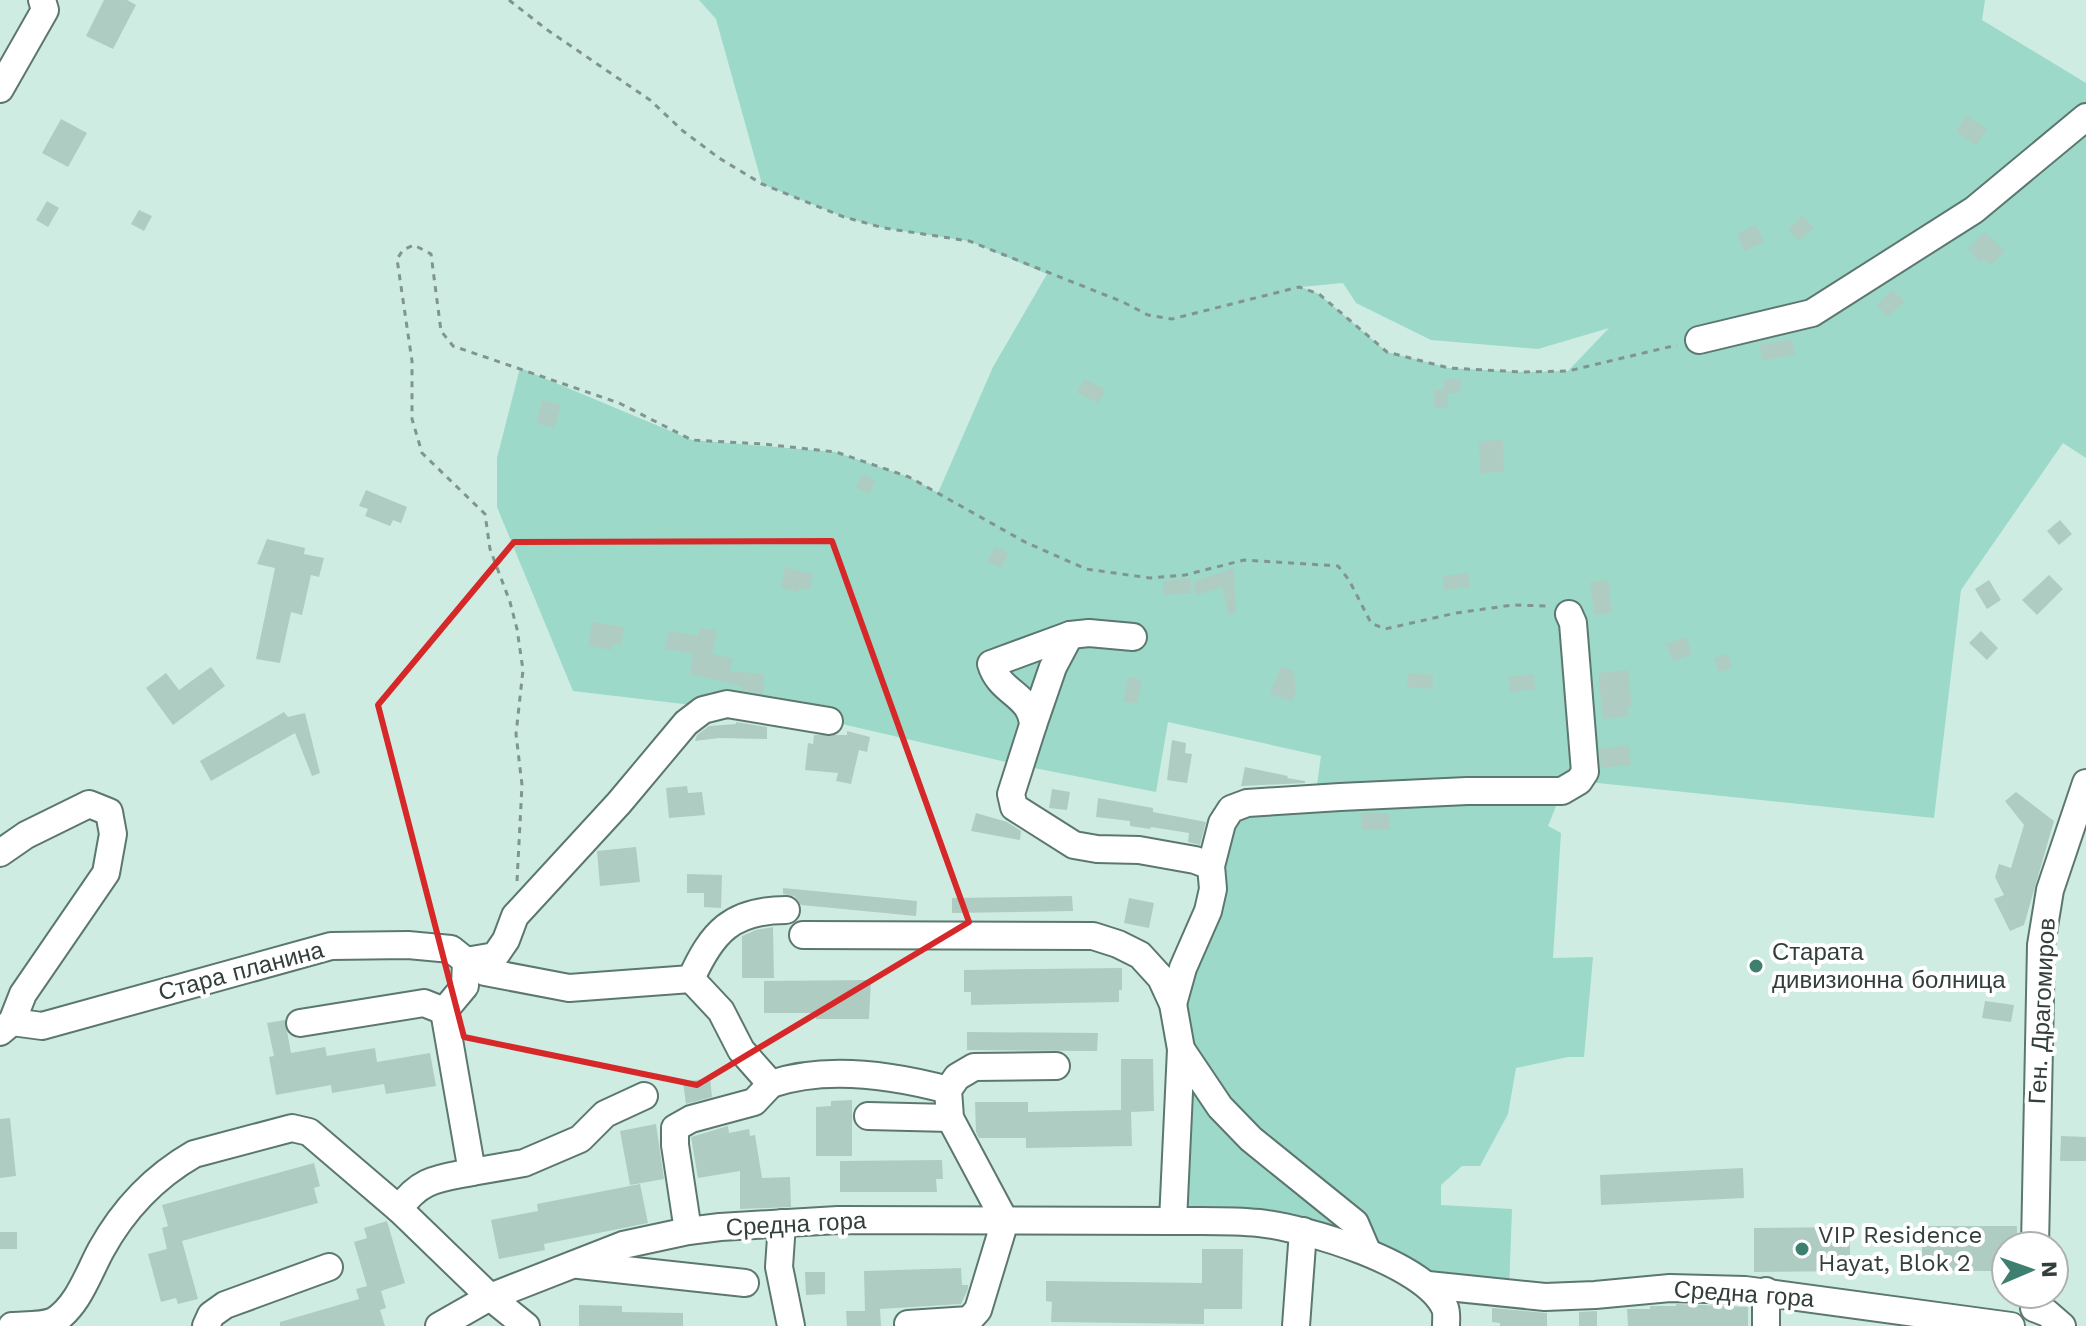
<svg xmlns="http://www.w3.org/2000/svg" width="2086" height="1326" font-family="'Work Sans',sans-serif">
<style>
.green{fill:#9cd9c8;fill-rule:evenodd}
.building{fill:#afccc3}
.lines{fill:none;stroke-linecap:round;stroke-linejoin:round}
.minor-casing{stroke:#5c776f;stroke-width:30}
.path{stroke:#81958f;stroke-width:3;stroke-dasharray:6 6;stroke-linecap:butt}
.minor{stroke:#fff;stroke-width:26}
.marked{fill:none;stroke:#d62828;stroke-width:6;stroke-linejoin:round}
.poi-dot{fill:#3e7f6f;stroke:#fff;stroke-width:3}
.labels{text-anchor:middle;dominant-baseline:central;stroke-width:8;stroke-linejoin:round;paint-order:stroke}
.poi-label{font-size:24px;fill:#333f3b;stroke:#fff;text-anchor:start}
.street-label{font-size:24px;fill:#333f3b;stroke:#fff}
</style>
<rect width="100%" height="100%" fill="#cfece3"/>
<path class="green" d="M 699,0 L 1985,0 L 1982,20 L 2086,83 L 2086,458 L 2063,443 L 1961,590 L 1934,818 L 1579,781 L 1562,791 L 1548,826 L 1561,833 L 1553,958 L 1593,957 L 1584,1057 L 1568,1057 L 1516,1068 L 1508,1114 L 1480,1166 L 1462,1166 L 1441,1185 L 1441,1205 L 1512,1209 L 1509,1292 L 1428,1274 L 1367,1251 L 1173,1221 L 1173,1004 L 1222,823 L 1315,799 L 1321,756 L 1168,722 L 1156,792 L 1019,765 L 829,721 L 573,691 L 497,507 L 497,458 L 520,368 L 692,440 L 835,452 L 909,477 L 938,493 L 993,367 L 1047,274 L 969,241 L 884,228 L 844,217 L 762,184 L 716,19 ZM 1343,283 L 1356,303 L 1431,340 L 1538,349 L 1609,328 L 1568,371 L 1522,372 L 1449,368 L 1387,352 L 1319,294 L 1301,287 Z"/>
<g class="building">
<polygon points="104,0 127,0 136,5 113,49 86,36"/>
<polygon points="1966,116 1987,129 1976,145 1956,132"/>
<polygon points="61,119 87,133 68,167 42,153"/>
<polygon points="47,201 59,208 48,227 36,220"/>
<polygon points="139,210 152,216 144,231 131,224"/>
<polygon points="1802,216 1814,228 1799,241 1788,229"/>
<polygon points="1756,225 1764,242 1744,251 1737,234"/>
<polygon points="1985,232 2005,251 1991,265 1984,259 1981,263 1968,249"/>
<polygon points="1893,290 1904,302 1887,317 1877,305"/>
<polygon points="1792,339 1795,354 1763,361 1759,345"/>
<polygon points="1084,379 1105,389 1099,403 1077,393"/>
<polygon points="1444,379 1461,379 1460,393 1448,393 1448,408 1434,408 1434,390 1444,390"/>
<polygon points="542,400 561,405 554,428 536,423"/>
<polygon points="1503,440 1504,472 1480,473 1479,441"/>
<polygon points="862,474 875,480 869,494 856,488"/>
<polygon points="366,490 407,507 401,523 393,520 390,526 365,516 368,509 359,506"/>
<polygon points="2060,520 2072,534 2059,545 2047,531"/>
<polygon points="267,539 305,548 304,554 324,558 319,577 311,575 302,615 291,612 280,663 256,659 275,568 257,564"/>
<polygon points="995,547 1008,553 1001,568 987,561"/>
<polygon points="785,567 813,574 810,590 799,588 799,592 781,588"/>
<polygon points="1234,568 1236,613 1229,615 1222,587 1196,595 1193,582"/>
<polygon points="1468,573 1470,587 1444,590 1443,576"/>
<polygon points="2049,575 2063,589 2037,615 2022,600"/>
<polygon points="1190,578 1192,593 1164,595 1163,581"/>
<polygon points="1608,580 1612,613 1594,615 1590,582"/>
<polygon points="1989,580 2001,600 1987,609 1975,589"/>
<polygon points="592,622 624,627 621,645 613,643 612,650 588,646"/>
<polygon points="700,627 717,631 712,654 733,659 730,671 764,674 763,694 742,690 742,686 690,674 693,654 665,649 669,631 698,636"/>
<polygon points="1981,631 1998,648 1987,660 1969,643"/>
<polygon points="1686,637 1692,654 1673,661 1666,644"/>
<polygon points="1728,654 1732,668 1718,672 1714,658"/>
<polygon points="1281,666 1294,671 1296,691 1292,702 1270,694"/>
<polygon points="211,667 225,686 173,725 146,688 166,673 179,690"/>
<polygon points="1628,670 1632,706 1628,707 1629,716 1603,719 1598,673"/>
<polygon points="1408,673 1433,675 1432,689 1407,687"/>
<polygon points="1534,674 1535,689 1510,692 1508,677"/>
<polygon points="1128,677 1142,680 1137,704 1123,701"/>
<polygon points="284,712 288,717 305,713 320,773 312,776 295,733 211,781 200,761"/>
<polygon points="736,722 767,727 767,739 719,738 695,741 697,735 709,726 736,724"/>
<polygon points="847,731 870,737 867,752 859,750 851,784 836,781 838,773 805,770 808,743 813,744 814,735 847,735"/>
<polygon points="1172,740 1186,743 1185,753 1192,754 1187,783 1167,780"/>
<polygon points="1629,745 1631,765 1601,768 1599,748"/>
<polygon points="1245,767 1288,776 1287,778 1305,781 1305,783 1241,786"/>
<polygon points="687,786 688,793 702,792 705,815 669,818 666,788"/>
<polygon points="1052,789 1070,792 1067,810 1049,808"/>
<polygon points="2016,792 2054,821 2024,925 2010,931 1994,899 2004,895 1995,877 1999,864 2011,868 2024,825 2005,801"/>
<polygon points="1098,798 1153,808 1153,812 1206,822 1200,845 1188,842 1189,833 1151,827 1150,829 1130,826 1130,821 1096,817"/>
<polygon points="976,813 1007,822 1021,831 1020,840 971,831"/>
<polygon points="1361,813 1389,813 1390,830 1362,830"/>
<polygon points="636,847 640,882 600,886 597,851"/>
<polygon points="687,874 722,875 721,908 704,907 704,893 687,893"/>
<polygon points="783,888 917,901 916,916 801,905 794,896 783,894"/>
<polygon points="1072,896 1073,911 952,913 952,898"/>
<polygon points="1129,898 1154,903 1149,928 1124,923"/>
<polygon points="773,927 774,978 742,978 742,936 756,930"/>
<polygon points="1122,968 1122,990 1119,990 1119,1002 971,1005 971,992 964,992 964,970"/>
<polygon points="871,980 869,1019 816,1019 816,1013 764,1013 764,981"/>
<polygon points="1985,1001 2014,1005 2011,1022 1982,1018"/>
<polygon points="285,1020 291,1053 325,1047 327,1056 375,1048 377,1062 430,1053 436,1086 386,1094 384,1084 332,1093 331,1085 276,1095 269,1057 274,1056 267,1023"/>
<polygon points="967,1032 1098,1033 1097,1051 967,1050"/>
<polygon points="1121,1059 1153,1059 1154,1111 1131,1112 1132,1146 1026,1148 1026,1138 979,1138 976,1132 975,1102 1028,1102 1028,1112 1121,1110"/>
<polygon points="710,1078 712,1097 686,1104 683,1082"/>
<polygon points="852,1100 852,1156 816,1156 816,1107 831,1106 831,1101"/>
<polygon points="10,1118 16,1176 0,1178 0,1119"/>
<polygon points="656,1124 664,1179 630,1185 620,1131"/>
<polygon points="728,1126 729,1133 749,1129 750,1136 755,1135 762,1178 790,1177 791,1207 740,1209 740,1171 698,1178 691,1137"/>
<polygon points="2061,1136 2086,1137 2086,1161 2060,1161"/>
<polygon points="942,1160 943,1179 936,1179 937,1192 840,1192 840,1161"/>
<polygon points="314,1163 320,1186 314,1188 318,1203 182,1241 198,1299 178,1304 176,1298 161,1302 148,1254 167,1249 162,1228 168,1226 162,1205"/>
<polygon points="1743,1168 1744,1198 1601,1205 1600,1175"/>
<polygon points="640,1184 648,1223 544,1244 545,1250 499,1259 491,1220 538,1211 537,1204"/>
<polygon points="387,1221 405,1283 381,1291 386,1308 380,1310 385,1326 280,1326 280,1322 359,1299 356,1289 367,1286 354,1242 367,1238 364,1228"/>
<polygon points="1922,1226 2017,1226 2017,1246 2006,1246 2006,1271 1922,1271"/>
<polygon points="1850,1227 1850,1271 1754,1272 1754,1228"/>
<rect x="0" y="1232" width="17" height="17"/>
<polygon points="1202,1249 1243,1249 1242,1309 1204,1309 1204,1324 1051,1322 1052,1302 1046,1301 1046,1281 1202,1283"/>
<polygon points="961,1268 962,1285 968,1285 968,1289 961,1304 880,1309 881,1326 847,1326 846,1311 865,1311 864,1271"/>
<polygon points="805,1272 825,1272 825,1294 806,1295"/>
<polygon points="1676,1304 1748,1307 1748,1326 1628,1326 1627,1309 1650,1309 1650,1306 1676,1306"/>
<polygon points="579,1305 622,1306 622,1312 683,1313 683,1326 579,1326"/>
<polygon points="1492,1308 1547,1313 1547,1326 1500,1326 1500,1323 1492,1322"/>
<polygon points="1597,1311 1597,1326 1579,1326 1579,1312"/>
</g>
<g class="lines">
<defs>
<g id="minor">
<polyline points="0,89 45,10 42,0"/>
<polyline points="1699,340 1812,313 1974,210 2086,117"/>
<path d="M 1133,637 L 1089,633 L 1070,635 L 991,664 C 1000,694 1031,694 1033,725 L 1011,794 L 1014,807 L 1074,845 L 1097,849 L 1139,850 L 1195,860 L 1211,866"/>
<polyline points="1033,725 1053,667 1070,635"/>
<polyline points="0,853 26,835 89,804 109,812 113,834 106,873 23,994 12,1022"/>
<path d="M 803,935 L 1093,936 L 1118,944 L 1140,955 L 1161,978 L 1173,1004 L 1181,1049 L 1173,1221 C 1202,1221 1231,1220 1259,1223 C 1305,1228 1425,1263 1445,1308 C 1447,1313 1446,1320 1446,1326"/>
<path d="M 466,961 L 485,972 L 569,988 L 691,979 L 721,1011 L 741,1050 L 771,1084 C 827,1065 892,1075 948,1090"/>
<polyline points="466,961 495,956 506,940 515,916 619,803 686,723 703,710 727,704 829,721"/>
<path d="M 691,979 C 712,932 732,910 786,910"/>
<polyline points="1173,1004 1183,968 1208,911 1213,889 1211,866 1222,823 1231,809 1247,803 1340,797 1467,791 1562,791 1579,781 1585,772 1573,623 1569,614"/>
<polyline points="300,1023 424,1003 444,1011"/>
<path d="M 0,1032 L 12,1022 L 42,1026 L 331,946 L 408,945 L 451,949 L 466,961 L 465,986 L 444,1011 L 472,1172 C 437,1179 420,1179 399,1209"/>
<polyline points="1181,1049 1220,1107 1251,1139 1355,1223 1367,1251"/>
<polyline points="868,1116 950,1118"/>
<polyline points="472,1172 524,1163 580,1139 605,1114 644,1096"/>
<polyline points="782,1223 779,1267 791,1326"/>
<polyline points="688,1231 675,1145 675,1128 691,1119 754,1102 771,1084"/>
<polyline points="2035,1246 2041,945 2050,890 2086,783"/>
<polyline points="579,1265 745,1283"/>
<polyline points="1428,1285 1545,1297 1595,1295 1670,1288 1745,1290 2011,1326"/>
<polyline points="1766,1291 1766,1326"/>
<polyline points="2034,1308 2047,1313 2062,1326"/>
<polyline points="908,1324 969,1320 978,1310 1005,1221 950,1118 948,1090 957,1077 974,1067 1056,1066"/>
<path d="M 12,1326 C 24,1325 43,1326 54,1321 C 78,1306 88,1274 101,1250 C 123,1210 154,1177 194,1154 L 292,1128 L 309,1132 L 399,1209 L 490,1297 L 526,1326"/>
<polyline points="206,1326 211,1315 225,1305 329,1267"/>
<polyline points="439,1326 490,1297 623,1245 688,1231 720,1227 838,1220 1173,1221"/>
<polyline points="1296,1326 1303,1231"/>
</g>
</defs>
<use href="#minor" class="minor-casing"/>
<g class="path">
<polyline points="509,0 546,29 650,100 683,131 719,158 762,184 844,217 884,228 969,241 1123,302 1148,315 1172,319 1299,287 1319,294 1387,352 1449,368 1522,372 1568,371 1677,345"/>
<polyline points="517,881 522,785 516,734 523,670 517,629 510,602 490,549 485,514 422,453 412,419 412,361 397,259 403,250 414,245 431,254 441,331 453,346 619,403 692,440 763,444 836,452 909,477 1025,542 1086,569 1150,578 1185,575 1244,560 1338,566 1349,580 1371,623 1385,629 1456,613 1513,605 1549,606"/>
</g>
<use href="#minor" class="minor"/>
</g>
<path class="marked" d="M 832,541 L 969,922 L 697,1085 L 464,1037 L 378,705 L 514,542 Z"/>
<g class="poi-dot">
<circle cx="1756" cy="966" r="8"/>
<circle cx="1802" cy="1249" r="8"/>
</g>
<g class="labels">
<g class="poi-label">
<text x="1772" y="952">Старата<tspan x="1772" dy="28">дивизионна болница</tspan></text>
<text x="1818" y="1235">VIP Residence<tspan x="1818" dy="28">Hayat, Blok 2</tspan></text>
</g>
<g class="street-label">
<text transform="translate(241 971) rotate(-15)">Стара планина</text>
<text transform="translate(2042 1011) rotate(-87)">Ген. Драгомиров</text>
<text transform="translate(796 1224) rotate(-3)">Средна гора</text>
<text transform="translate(1744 1294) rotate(4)">Средна гора</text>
</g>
</g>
<g transform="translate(2030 1270) rotate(88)"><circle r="38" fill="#ffffff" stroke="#adb2b1" stroke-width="2"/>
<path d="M0-6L14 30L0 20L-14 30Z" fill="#3e7f6f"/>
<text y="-12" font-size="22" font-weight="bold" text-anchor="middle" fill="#333f3b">N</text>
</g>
</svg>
